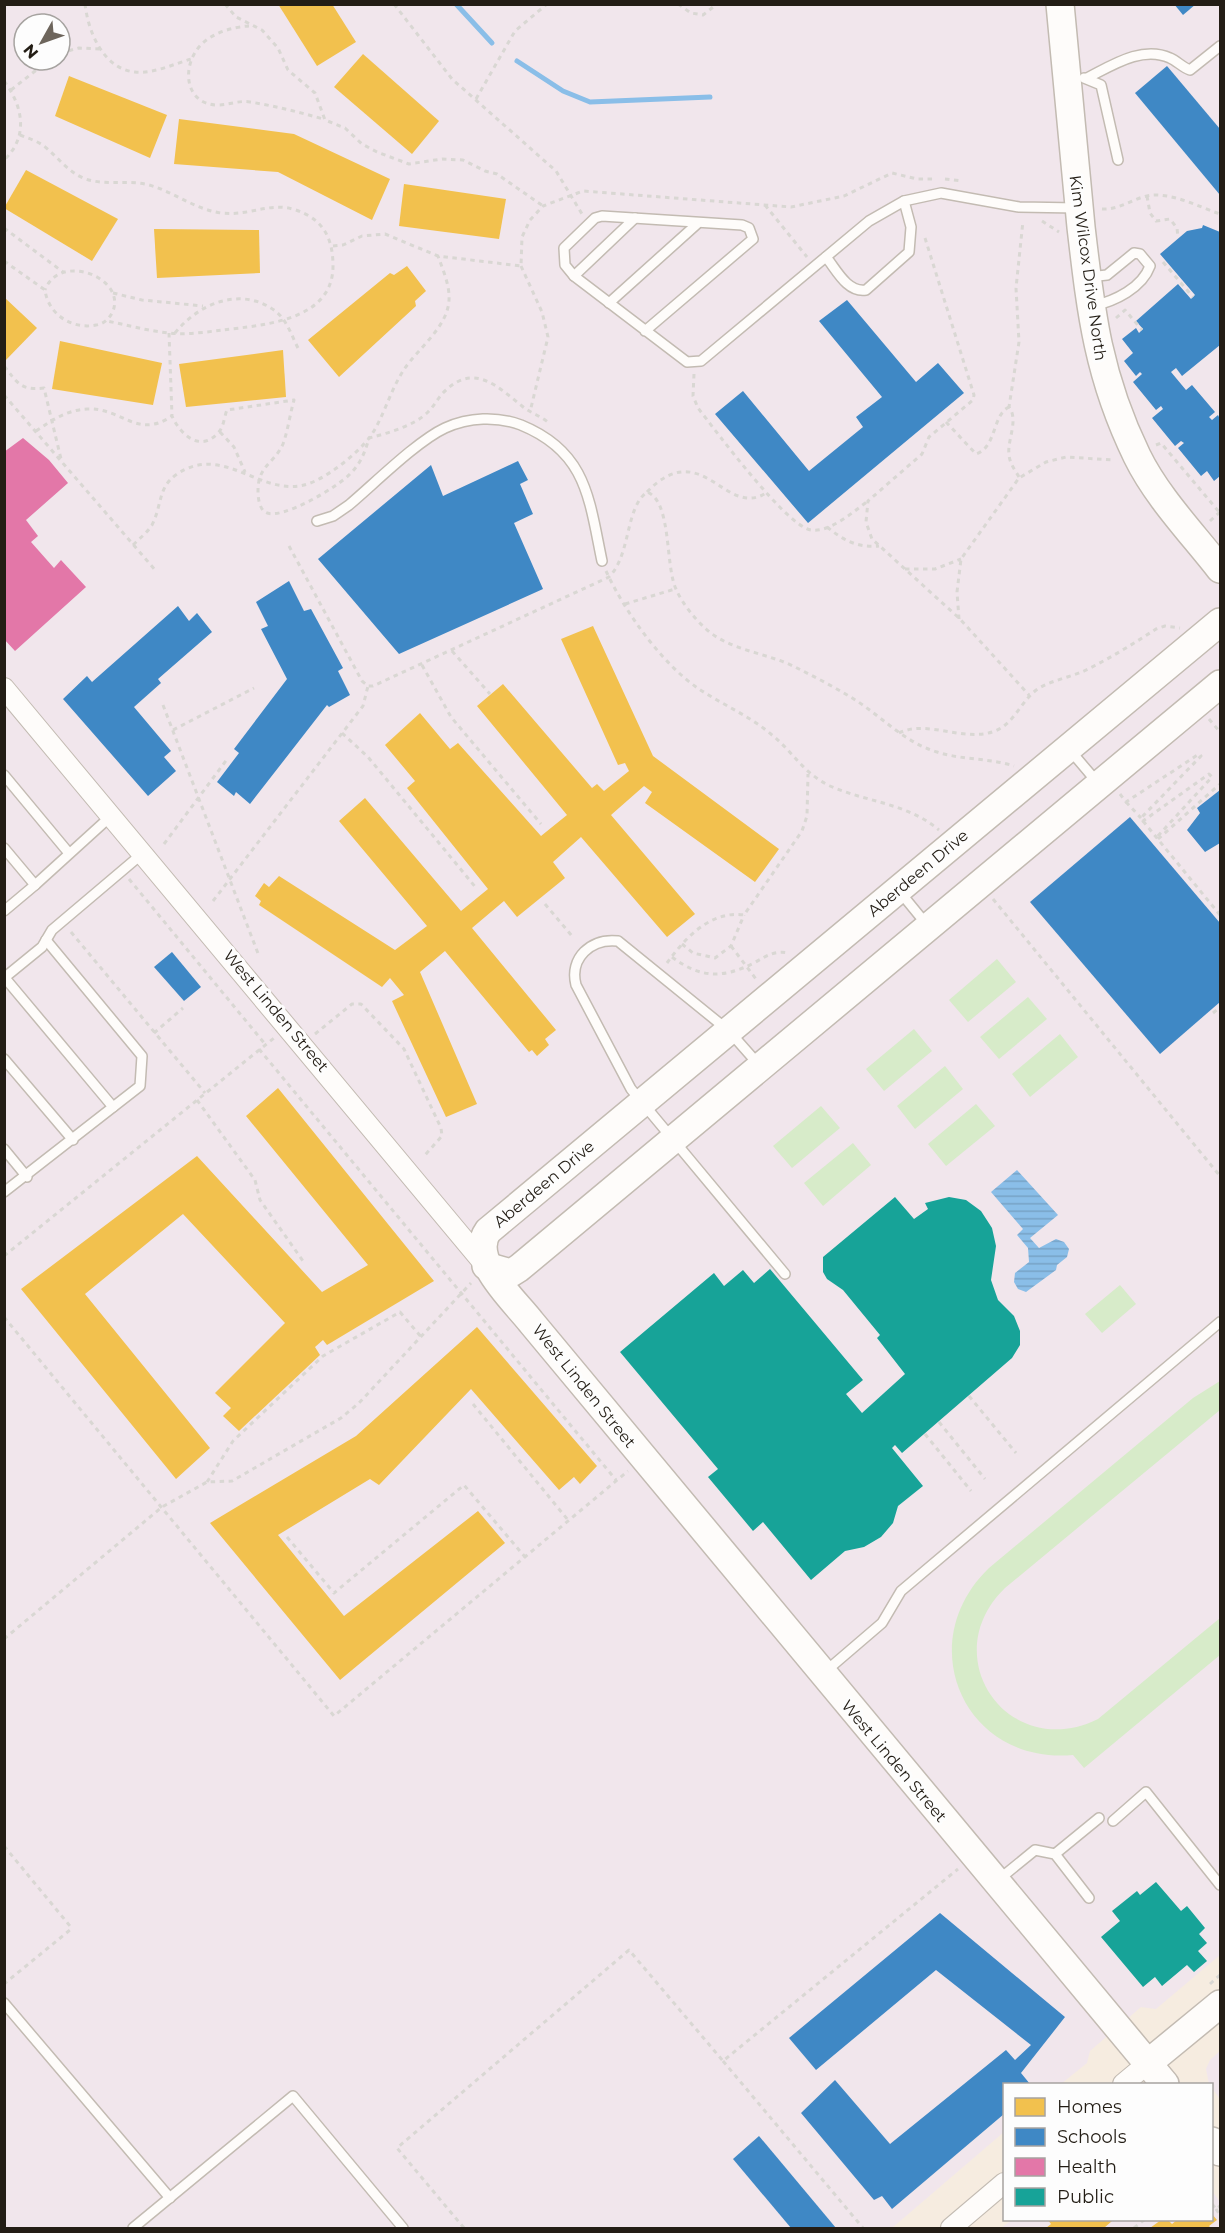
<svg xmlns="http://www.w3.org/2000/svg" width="1225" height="2233" font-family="Montserrat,sans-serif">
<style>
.education{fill:#f1e6ec;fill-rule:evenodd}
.grass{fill:#d7ebc9}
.water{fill:url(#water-rules)}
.homes{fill:#f2c14e}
.schools{fill:#3f88c5}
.health{fill:#e377a8}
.public{fill:#17a398}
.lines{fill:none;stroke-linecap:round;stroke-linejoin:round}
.stream{stroke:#8abee8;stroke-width:5}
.lane-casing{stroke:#c3bbb2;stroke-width:12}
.street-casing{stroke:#c3bbb2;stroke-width:22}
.secondary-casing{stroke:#c3bbb2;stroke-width:30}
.path{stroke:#d9d7d3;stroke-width:3;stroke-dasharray:4.5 4.5;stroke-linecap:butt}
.lane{stroke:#fefcfa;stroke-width:9}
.street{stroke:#fefcfa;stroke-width:20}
.secondary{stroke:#fefcfa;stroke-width:27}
.labels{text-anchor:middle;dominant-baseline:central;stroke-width:6;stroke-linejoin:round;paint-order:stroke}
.street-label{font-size:16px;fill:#231d15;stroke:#fdfdfd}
</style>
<defs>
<pattern id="water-rules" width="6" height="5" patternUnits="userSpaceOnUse" patternTransform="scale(1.5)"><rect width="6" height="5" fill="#8abee8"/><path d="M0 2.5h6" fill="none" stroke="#77a3c6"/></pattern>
</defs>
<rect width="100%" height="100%" fill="#f6ece0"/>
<g class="education">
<path d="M 5,5 L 1220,5 L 1220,1955 L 1156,2009 L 1141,2007 L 1090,2051 L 1087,2063 L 1061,2084 L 1004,2084 L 1004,2132 L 892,2228 L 5,2228 ZM 24,24 L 60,24 L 60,60 L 24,60 Z"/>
<polygon points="1220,2051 1220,2099 1209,2084 1206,2069 1210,2060"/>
<polygon points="1212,2191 1220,2202 1220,2228 1001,2228 1012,2220 1212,2220"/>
</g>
<g class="grass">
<polygon points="997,959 1016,982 968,1022 949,1000"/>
<polygon points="1028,997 1047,1019 999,1059 980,1037"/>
<polygon points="914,1029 932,1051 884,1091 866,1069"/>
<polygon points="1060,1034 1078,1057 1030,1097 1012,1074"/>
<polygon points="945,1066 963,1089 915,1129 897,1106"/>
<polygon points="976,1104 995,1126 946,1166 928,1144"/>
<polygon points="821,1106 840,1128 792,1168 773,1146"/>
<polygon points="853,1143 871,1165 823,1206 804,1183"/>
<polygon points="1120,1285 1136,1304 1102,1333 1085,1314"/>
<path d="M 1220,1381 L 1220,1410 L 1005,1588 C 934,1657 1009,1763 1098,1719 L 1220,1618 L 1220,1655 L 1084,1768 L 1073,1755 C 964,1765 911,1643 989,1568 L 1193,1398 Z"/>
</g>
<polygon class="water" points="1017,1170 1058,1215 1030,1238 1039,1248 1056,1239 1064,1242 1069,1249 1067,1257 1057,1265 1056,1270 1026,1292 1018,1289 1014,1282 1015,1273 1029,1262 1028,1248 1017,1235 1023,1229 991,1192"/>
<g class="homes">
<polygon points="278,4 332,4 356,42 317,66"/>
<polygon points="363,54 439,121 412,154 334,87"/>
<polygon points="69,76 167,115 150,158 55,116"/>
<polygon points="179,119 294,134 390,179 372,220 278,172 174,164"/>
<polygon points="26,170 118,219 92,261 4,208"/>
<polygon points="404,184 506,199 499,239 399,226"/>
<polygon points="154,229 259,230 260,273 157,278"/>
<polygon points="407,266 426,291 415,301 416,306 339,377 308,340 390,273 394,275"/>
<polygon points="4,297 37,328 4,362"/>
<polygon points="60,341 162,363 153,405 52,389"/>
<polygon points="283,350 286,397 186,407 179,364"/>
<polygon points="593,626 653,756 779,849 755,882 645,803 652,792 644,786 611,815 695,914 667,937 581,837 553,862 565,878 517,917 504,901 472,928 556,1030 545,1039 549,1045 537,1056 532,1050 529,1052 445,951 420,972 477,1104 446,1117 392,1001 404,995 390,978 382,987 259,905 261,901 255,896 264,883 269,887 279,876 395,950 427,926 339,821 365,798 461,911 488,889 407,788 415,781 385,745 420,713 450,749 458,743 541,836 567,815 477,706 503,684 592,788 597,784 604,791 629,771 625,763 618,765 561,639"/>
<polygon points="278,1088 434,1281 327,1345 323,1340 315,1347 320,1355 239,1431 223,1416 231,1408 215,1393 285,1323 183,1214 85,1294 210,1448 176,1479 21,1289 197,1156 322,1292 368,1265 246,1116"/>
<polygon points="477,1327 597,1466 580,1484 574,1477 559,1490 471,1389 379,1485 370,1479 278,1535 344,1616 478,1511 505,1543 340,1680 210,1523 356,1436"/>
<polygon points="1212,2214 1217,2220 1209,2226 1211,2228 1150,2228 1161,2220 1168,2220 1172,2224 1177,2220 1212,2220"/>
<polygon points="1048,2220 1111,2220 1112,2221 1104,2228 1046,2228 1051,2224"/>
</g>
<g class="schools">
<polygon points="1174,4 1196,4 1183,15"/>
<polygon points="1167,66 1220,129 1220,195 1135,93"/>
<polygon points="1203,225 1220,232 1220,345 1182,376 1176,368 1171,372 1186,390 1192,385 1215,412 1209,417 1212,420 1218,415 1220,419 1220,476 1214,481 1207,471 1201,476 1178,448 1184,443 1181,441 1175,446 1152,418 1163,409 1161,406 1156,410 1133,382 1142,374 1140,372 1136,376 1124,361 1133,353 1122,339 1136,328 1139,333 1143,329 1136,321 1178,284 1191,299 1195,295 1160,254 1187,231 1202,228"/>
<polygon points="847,300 916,382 938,363 964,393 808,523 715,414 743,391 809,471 863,427 856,417 882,397 819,321"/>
<polygon points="518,461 528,480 520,484 533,514 514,523 543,589 399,654 318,559 431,465 443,496"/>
<polygon points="289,581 304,611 311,609 343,668 338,671 350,695 329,707 327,705 250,804 236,792 234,796 217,782 239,753 234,749 287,679 261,629 268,626 256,602"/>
<polygon points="178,606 189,621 197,613 212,632 158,679 161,683 134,707 171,751 164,757 176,771 148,796 63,699 87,676 92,682"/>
<polygon points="1220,790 1220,843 1205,852 1187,830 1200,813 1197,808"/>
<polygon points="1130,817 1220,923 1220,1002 1160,1054 1030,902"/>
<polygon points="172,952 201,987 184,1001 154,967"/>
<polygon points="940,1913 1065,2017 1021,2073 1030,2084 1004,2084 1004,2114 892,2209 882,2196 874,2200 801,2113 835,2080 890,2144 1006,2050 1015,2060 1031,2045 936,1970 816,2070 789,2038"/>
<polygon points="759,2136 836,2228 791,2228 733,2159"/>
</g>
<polygon class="health" points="23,438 49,460 68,483 26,520 38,536 31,542 54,568 61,560 86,587 15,651 4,639 4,452"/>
<g class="public">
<polygon points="895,1197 914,1219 928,1209 925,1203 949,1197 966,1200 981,1211 992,1228 996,1246 991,1280 998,1300 1014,1316 1020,1331 1020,1345 1012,1358 902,1453 895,1445 892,1448 923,1486 898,1506 893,1523 881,1537 864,1547 845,1551 811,1580 763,1522 753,1531 708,1477 718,1469 620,1352 714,1273 724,1286 743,1270 754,1283 770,1269 863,1380 846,1394 862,1413 905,1374 877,1338 880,1335 843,1290 827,1279 823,1272 823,1257"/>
<polygon points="1156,1882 1181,1911 1187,1906 1205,1928 1199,1934 1207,1943 1198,1951 1207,1961 1194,1972 1187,1965 1162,1986 1155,1977 1143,1987 1101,1937 1120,1921 1112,1911 1137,1891 1140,1895"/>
</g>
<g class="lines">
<g class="stream">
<polyline points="456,4 492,43"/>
<polyline points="517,61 563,91 590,102 710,97"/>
</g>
<defs>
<g id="lane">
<polyline points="1084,78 1101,85 1118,160"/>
<path d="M 1087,78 C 1111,66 1142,45 1170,58 C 1177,61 1182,67 1190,70 L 1220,46"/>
<path d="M 826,257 C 836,269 847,293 866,290 L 909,252 L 911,227 L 904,201"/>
<polyline points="574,276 635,218"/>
<path d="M 1089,277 L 1107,275 L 1134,253 L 1140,254 L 1150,266 C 1142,288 1115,301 1093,306"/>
<polyline points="609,303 697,224"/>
<polyline points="645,331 753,239 749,228 742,225 602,216 595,218 564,248 565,265 574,276 687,362 701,361 869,221 904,201 941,193 1019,207 1077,208"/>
<path d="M 317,521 L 333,516 L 349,505 C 374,484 417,441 445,428 C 469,417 497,416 521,425 C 587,452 589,499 602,561"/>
<polyline points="1069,749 1097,782"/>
<polyline points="4,775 68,852"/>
<polyline points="4,848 35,885 111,816"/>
<polyline points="900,892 927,925"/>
<polyline points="4,911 35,885"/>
<polyline points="4,978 42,947 52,930 143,853"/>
<polyline points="5,978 113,1107"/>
<polyline points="4,1059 73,1140"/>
<path d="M 759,1065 L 729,1031 L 618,941 C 591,938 569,958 576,985 L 631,1089 L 785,1274"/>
<polyline points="4,1149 27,1177"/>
<polyline points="4,1192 140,1086 142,1056 46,940"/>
<polyline points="826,1671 882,1623 901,1591 1220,1322"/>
<polyline points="1113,1821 1146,1792 1220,1885"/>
<polyline points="1055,1854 1099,1818"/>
<polyline points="997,1881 1035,1850 1055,1854 1089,1898"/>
<polyline points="4,2003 170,2198"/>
<polyline points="133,2228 293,2096 403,2228"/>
</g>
<g id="street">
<polyline points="4,688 486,1266"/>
<polyline points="1123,2084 1147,2064"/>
<polyline points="951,2228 1004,2183"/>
</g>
<g id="secondary">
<path d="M 1060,4 C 1067,79 1074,153 1081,227 C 1091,313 1098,376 1137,456 C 1157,497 1192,533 1220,569"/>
<polyline points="486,1266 511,1273 519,1268 1220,684"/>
<polyline points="1147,2064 1220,2004"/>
<path d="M 1165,2084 L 531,1322 C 513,1299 468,1259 488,1231 L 1220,622"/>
<polyline points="1212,2141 1220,2152"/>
</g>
</defs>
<use href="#lane" class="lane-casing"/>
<use href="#street" class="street-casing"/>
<use href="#secondary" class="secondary-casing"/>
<g class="path">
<path d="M 85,4 C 88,31 103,69 135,72 C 153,74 174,64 191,59"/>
<polyline points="225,4 236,17 262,30 278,48 288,70 315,93 325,120 345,128 362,144 377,152 409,164 442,159 463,160 485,171 497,174 543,206"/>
<polyline points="394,4 452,79 556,171 582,214"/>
<polyline points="678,4 691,13 703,15 717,4"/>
<path d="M 249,26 C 231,27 207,34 196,51 C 182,72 187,105 218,105 C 229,105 239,100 250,102 C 275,106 299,112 323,119"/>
<polyline points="60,53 79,48 99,49"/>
<path d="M 4,81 C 23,106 29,137 4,160"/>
<polyline points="11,90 49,60"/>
<polyline points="476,99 515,31 547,4"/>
<path d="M 20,135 C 28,138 37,141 44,146 C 58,157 67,171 83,178 C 103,186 124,180 145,184 C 172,190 193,209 221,213 C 255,217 275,196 309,216 C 328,227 333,246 333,266 C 333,321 263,325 223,330 C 206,332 187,335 169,333 C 148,331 127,325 107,321"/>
<polyline points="945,179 962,181"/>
<polyline points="1147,196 1150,213 1156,221 1170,219 1177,228 1178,238"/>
<polyline points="765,205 807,257"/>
<path d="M 1102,209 C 1119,210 1132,199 1147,196 C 1170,191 1199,207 1220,214"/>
<polyline points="1042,221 1059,232"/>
<polyline points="4,228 63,272"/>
<polyline points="925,238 974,395 973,400 929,437 922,454 868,501 866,522 872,539 960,619 1029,695"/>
<polyline points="333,246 343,245 362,236 385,234 438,256 521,266 522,237 530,220 543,206 583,191 791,207 844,196 892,173 917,179 935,179"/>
<path d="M 4,261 L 45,290 C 48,314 72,330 96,325 C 104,324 110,318 113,311 C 126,277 59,252 45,290"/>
<polyline points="1163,262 1193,297"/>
<polyline points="521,266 542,312 548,337 530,412"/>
<polyline points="113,293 142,300 203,306"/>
<polyline points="1116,318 1125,310 1142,330"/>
<path d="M 169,333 L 172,416 C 180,434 200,453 218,433 C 224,427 224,417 227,410 L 294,400 C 290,414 288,430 283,444 C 274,464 258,465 258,491 C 258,497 259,508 265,512 C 280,522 339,486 350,474 C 361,463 365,452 369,438 C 388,433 414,426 428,412 C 435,405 439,396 446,390 C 475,363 498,387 522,406 C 530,413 541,416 549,423"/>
<path d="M 175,333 C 198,304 240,286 274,310 C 287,319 292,337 299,350"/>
<path d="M 4,366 C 17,382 20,391 44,388 L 61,459"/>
<path d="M 694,374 L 693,396 L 698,408 C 716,431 787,527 811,530 C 830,533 854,511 868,501"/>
<polyline points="4,395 156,571"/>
<path d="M 946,422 L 976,454 C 997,447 992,415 1009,407"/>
<path d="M 36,431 C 52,420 67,410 87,409 C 121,407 137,440 172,416"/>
<polyline points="220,432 234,447 245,472"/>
<polyline points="1156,445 1161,443 1220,513"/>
<path d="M 1019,477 C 1015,470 1010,464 1009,455 C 1007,440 1019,420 1009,407 L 1019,342 L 1016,288 L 1023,221"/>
<path d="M 647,492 C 702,435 725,519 766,493"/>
<polyline points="1210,521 1220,512"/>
<path d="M 827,527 C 843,540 857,548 879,546"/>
<path d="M 133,545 C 140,538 147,533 152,525 C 164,501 156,483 186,469 C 228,450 262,495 304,485 C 325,480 357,454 370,437 C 384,417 390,390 405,368 C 419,348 448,326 449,300 C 450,286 443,270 438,256"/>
<path d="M 289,546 L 362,681 L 368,686 L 373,686 L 609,577 C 631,555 625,508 647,492 C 672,501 665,566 676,589 C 682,603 694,618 706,629 C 730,651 769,653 797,668 C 817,678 838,689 857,701 C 884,719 906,743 937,752 C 962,760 989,758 1014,766"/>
<polyline points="905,569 935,569 961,559"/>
<path d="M 606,571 C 625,612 662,664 699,689 C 723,705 750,716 772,735 C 794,753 803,773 830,786 C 866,802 907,803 939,830"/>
<polyline points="625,604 675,589"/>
<polyline points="959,619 957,592 961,559 1019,478 1046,462 1066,457 1114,460"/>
<polyline points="452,651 490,694"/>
<polyline points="422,665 451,717 541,824"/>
<polyline points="163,705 259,956"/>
<polyline points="1209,719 1220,732"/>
<polyline points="173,730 254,688"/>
<polyline points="342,733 368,757 477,889"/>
<path d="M 899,733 C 928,719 964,743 995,731 C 1016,723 1022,697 1041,687 C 1054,680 1070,677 1084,671 C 1109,659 1133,644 1156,629 L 1165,626 L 1180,628"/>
<polyline points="1120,794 1126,802 1199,754 1201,756 1141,818 1143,821 1209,774 1212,777 1157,837"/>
<polyline points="1126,802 1141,818"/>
<polyline points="1143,821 1220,915"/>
<polyline points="1158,839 1220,784"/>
<polyline points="164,844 228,758"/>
<polyline points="129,879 265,1044"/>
<polyline points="993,899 1220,1176"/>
<polyline points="213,901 363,706 368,686"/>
<polyline points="545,904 572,936"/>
<polyline points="71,932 205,1093"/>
<polyline points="682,944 693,953 715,958 731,946 744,915"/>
<polyline points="731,946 756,979"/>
<path d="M 672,957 C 700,978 722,979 754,963 C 766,956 775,950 789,953"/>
<path d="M 667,963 C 685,938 711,910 744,915 L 802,831 L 807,816 L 808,774"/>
<polyline points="1213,1013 1220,1007"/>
<polyline points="154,1033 183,1008"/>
<polyline points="315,1034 352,1004 361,1004 404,1049 441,1128 442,1136 425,1155"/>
<polyline points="259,1049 616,1480"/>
<polyline points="197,1100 255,1180 260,1200 303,1261"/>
<polyline points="4,1256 274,1038"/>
<polyline points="4,1317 334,1716 628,1471"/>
<polyline points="969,1396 1016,1453"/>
<polyline points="473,1404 568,1520"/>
<polyline points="939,1422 985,1479"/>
<polyline points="925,1434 971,1491"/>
<polyline points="207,1482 233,1441 323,1356 400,1312 422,1338"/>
<polyline points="287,1537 334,1593 464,1485 525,1557"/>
<polyline points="4,1639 162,1507 207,1482 232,1481 341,1418 359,1403 471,1283"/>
<polyline points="4,1846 70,1926 70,1930 4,1984"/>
<polyline points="1210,1984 1220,1975"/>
<polyline points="723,2061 863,2228"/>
<polyline points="1212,2204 1216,2209 1220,2206"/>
<polyline points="1216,2209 1220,2215"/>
<polyline points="464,2228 397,2148 629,1950 723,2061 958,1869"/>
<polyline points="1134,2228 1144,2220"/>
</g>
<use href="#lane" class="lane"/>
<use href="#street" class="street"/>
<use href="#secondary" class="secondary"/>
</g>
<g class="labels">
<g class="street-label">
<text transform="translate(1088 268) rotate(82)">Kim Wilcox Drive North</text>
<text transform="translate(918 873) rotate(-40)">Aberdeen Drive</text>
<text transform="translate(276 1011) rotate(50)">West Linden Street</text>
<text transform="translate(544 1184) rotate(-40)">Aberdeen Drive</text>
<text transform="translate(584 1386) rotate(51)">West Linden Street</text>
<text transform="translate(894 1761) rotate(50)">West Linden Street</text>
</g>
</g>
<rect width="1225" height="2233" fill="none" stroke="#231d15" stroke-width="12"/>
<rect x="1003" y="2083" width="210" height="138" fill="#fdfdfd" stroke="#a6a3a0" stroke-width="1.5"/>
<rect x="1015" y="2098" width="30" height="18" fill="#f2c14e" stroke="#a6a3a0" stroke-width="1.5"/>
<text x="1057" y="2113" font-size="18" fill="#231d15">Homes</text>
<rect x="1015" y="2128" width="30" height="18" fill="#3f88c5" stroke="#a6a3a0" stroke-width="1.5"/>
<text x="1057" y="2143" font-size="18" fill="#231d15">Schools</text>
<rect x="1015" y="2158" width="30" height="18" fill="#e377a8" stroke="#a6a3a0" stroke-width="1.5"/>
<text x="1057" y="2173" font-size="18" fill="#231d15">Health</text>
<rect x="1015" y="2188" width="30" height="18" fill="#17a398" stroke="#a6a3a0" stroke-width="1.5"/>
<text x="1057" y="2203" font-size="18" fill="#231d15">Public</text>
<g transform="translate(42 42) rotate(230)"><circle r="28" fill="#fdfdfd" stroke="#a6a3a0" stroke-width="1.5"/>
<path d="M0-4.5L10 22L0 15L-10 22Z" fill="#6d655c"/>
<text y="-9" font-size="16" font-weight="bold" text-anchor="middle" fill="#231d15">N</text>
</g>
</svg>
